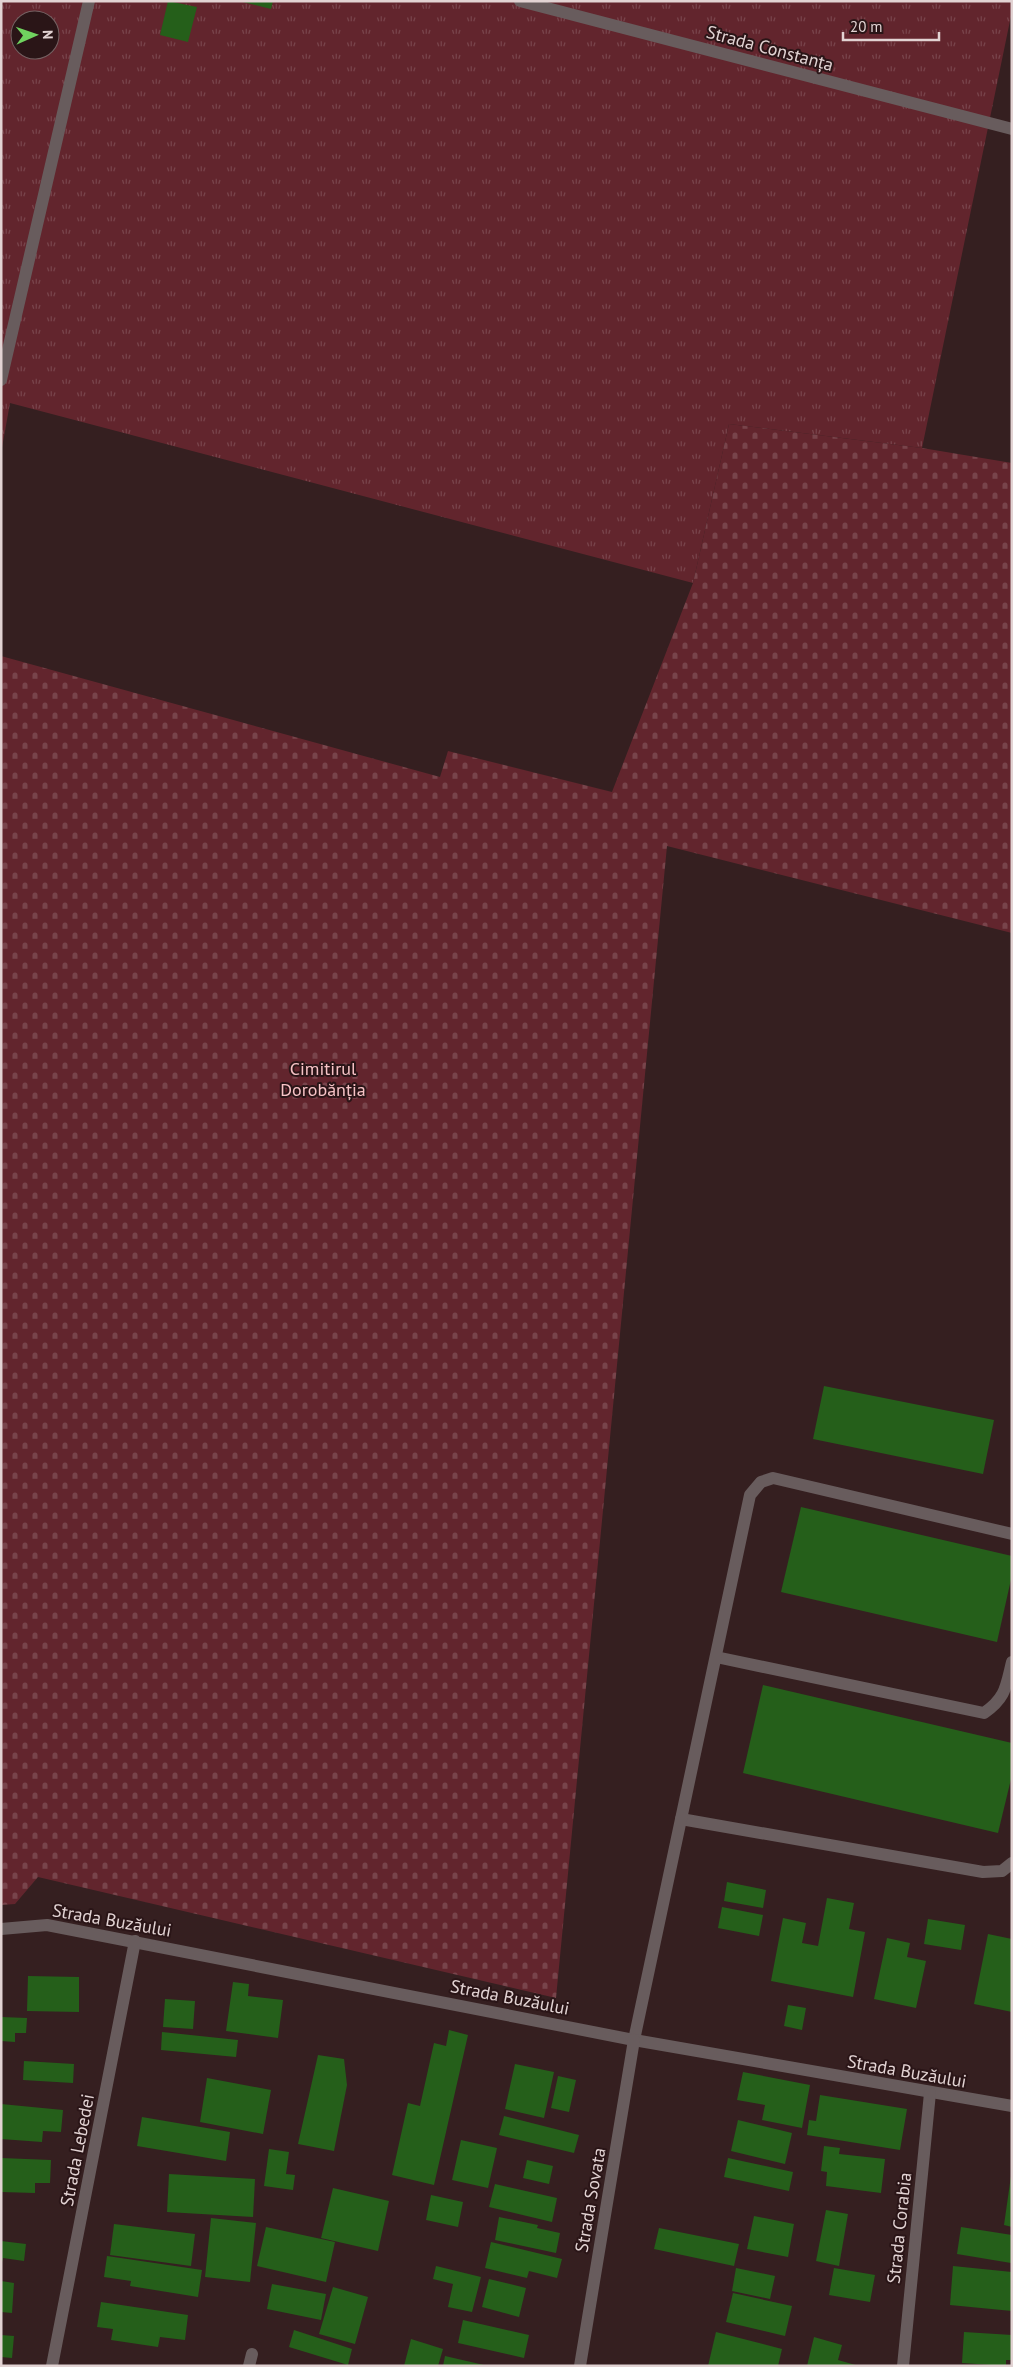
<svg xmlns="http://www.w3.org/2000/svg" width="1013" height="2367" font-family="'PT Sans',sans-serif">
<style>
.grass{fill:url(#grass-tufts);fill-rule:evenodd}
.cemetery{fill:url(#cemetery-stones)}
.building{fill:#255f1a}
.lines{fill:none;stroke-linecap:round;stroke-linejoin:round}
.lane{stroke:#685c5d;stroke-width:12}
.street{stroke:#685c5d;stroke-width:12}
.labels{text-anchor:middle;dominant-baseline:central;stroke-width:4;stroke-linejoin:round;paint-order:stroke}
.street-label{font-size:18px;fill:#e2d3d3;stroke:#2a1517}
.park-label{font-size:18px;fill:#f7c3c6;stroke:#2a1517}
</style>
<defs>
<pattern id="grass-tufts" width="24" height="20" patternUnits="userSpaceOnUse" patternTransform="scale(1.25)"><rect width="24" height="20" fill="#62252d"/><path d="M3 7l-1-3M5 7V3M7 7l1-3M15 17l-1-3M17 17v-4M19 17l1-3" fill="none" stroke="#78444b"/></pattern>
<pattern id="cemetery-stones" width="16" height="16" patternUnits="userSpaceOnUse" patternTransform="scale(1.25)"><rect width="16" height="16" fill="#62252d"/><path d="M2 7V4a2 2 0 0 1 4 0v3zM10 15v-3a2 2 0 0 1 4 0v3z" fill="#78444b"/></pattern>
</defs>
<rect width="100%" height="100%" fill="#351f20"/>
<path class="grass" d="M 1,1 L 1012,1 L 1012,11 L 922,448 L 729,424 L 693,583 L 10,403 L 1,453 ZM 20,20 L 50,20 L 50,50 L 20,50 Z"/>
<polygon class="cemetery" points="729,424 922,448 1012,463 1012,933 667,846 556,1998 38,1877 15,1904 1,1905 1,656 440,777 448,751 612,792 693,583"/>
<g class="building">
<polygon points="168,1 197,7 188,42 160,35"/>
<polygon points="239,1 273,1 271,9"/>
<polygon points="824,1386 994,1420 983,1474 813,1439"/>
<polygon points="801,1507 1012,1556 1012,1575 997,1642 781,1592"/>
<polygon points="763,1685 1012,1743 1012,1775 998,1833 743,1773"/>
<polygon points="727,1882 766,1890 763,1908 724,1901"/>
<polygon points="827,1898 854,1903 849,1929 865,1932 853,1997 771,1981 783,1918 806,1923 802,1943 818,1946"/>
<polygon points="722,1907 763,1915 759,1936 718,1928"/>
<polygon points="928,1919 965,1925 961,1950 924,1944"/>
<polygon points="988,1934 1012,1939 1012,2012 974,2004"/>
<polygon points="887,1938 910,1943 907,1957 926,1961 916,2008 874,1999"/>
<polygon points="28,1976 79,1977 79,2012 27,2011"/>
<polygon points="233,1982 249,1984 248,1996 283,2000 278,2038 226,2031"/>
<polygon points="165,1999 195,2001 193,2029 163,2027"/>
<polygon points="788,2005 806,2008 802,2030 784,2026"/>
<polygon points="1,2017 27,2018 26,2033 15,2033 15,2042 1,2041"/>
<polygon points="449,2030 468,2035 434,2185 392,2175 408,2103 420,2106 434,2043 446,2046"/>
<polygon points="162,2032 238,2040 236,2057 161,2050"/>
<polygon points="318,2055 344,2059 347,2085 334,2151 298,2144"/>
<polygon points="24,2061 74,2064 73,2083 23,2080"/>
<polygon points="515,2064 554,2072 544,2118 505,2109"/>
<polygon points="743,2072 810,2085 802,2128 762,2120 765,2105 737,2100"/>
<polygon points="558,2076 576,2080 569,2112 551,2108"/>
<polygon points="207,2078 271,2090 263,2134 200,2122"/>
<polygon points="820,2095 907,2109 900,2150 807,2135 809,2120 816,2121"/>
<polygon points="1,2104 63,2110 61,2132 43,2131 42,2142 1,2139"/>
<polygon points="504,2116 579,2135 574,2153 499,2135"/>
<polygon points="142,2117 230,2132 226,2161 137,2146"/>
<polygon points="738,2120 792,2133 785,2164 731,2151"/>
<polygon points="461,2140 497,2148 488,2188 452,2180"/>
<polygon points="824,2146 840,2148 839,2154 885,2159 881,2193 826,2186 827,2172 821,2171"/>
<polygon points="269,2149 289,2152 286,2174 295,2175 293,2190 264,2186"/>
<polygon points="1,2158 51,2160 50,2183 35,2183 35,2193 1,2192"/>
<polygon points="728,2158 793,2172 789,2191 724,2177"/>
<polygon points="527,2160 553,2166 549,2184 523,2178"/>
<polygon points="169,2174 255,2179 253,2217 167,2212"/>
<polygon points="1011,2176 1012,2176 1012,2227 1004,2225"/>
<polygon points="495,2184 557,2198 552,2222 489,2207"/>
<polygon points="333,2188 389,2201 378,2251 321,2238"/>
<polygon points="431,2195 463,2202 458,2227 426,2220"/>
<polygon points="826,2210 848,2214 839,2266 816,2261"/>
<polygon points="754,2216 794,2224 788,2257 747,2249"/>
<polygon points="499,2217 538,2225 537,2228 560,2233 556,2253 495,2240"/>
<polygon points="211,2218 256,2223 250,2282 205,2277"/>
<polygon points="114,2224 195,2234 191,2266 110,2255"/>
<polygon points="266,2227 335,2242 326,2282 257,2266"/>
<polygon points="961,2227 1012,2235 1011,2263 957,2254"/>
<polygon points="659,2228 739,2244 734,2266 654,2249"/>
<polygon points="1,2241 26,2244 24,2261 3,2258 1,2266"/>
<polygon points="491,2242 562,2259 557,2278 529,2271 527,2278 485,2268"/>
<polygon points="107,2256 202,2270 198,2297 130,2286 131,2281 104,2277"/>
<polygon points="436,2266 481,2277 472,2312 448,2307 453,2284 433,2279"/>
<polygon points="953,2266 1012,2272 1012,2311 950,2305"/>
<polygon points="736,2268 775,2276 770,2299 732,2291"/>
<polygon points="834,2268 875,2275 870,2302 829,2295"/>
<polygon points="489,2279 526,2288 519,2317 482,2307"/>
<polygon points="1,2281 14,2283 12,2313 1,2312"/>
<polygon points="272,2284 326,2294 321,2320 267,2309"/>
<polygon points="333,2287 368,2297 355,2344 319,2334"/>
<polygon points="733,2293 792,2306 785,2336 726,2322"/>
<polygon points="101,2302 188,2315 185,2340 160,2337 158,2347 111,2340 113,2329 97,2327"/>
<polygon points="463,2320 529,2335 524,2358 458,2343"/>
<polygon points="294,2330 352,2349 348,2365 289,2347"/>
<polygon points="716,2332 782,2349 778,2366 708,2366"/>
<polygon points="964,2332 1012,2335 1012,2360 1006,2360 1006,2366 962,2363"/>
<polygon points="1,2335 14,2336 12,2358 1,2357"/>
<polygon points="814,2337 842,2345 838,2360 859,2366 807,2366"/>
<polygon points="411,2339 443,2349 438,2366 404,2366"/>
<polygon points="445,2356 484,2365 484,2366 443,2366"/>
</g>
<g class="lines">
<g class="lane">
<path d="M 716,1657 L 984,1713 C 1006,1698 1006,1686 1012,1662"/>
<polyline points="681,1819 983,1872 1002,1871 1012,1863"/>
<polyline points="634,2040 750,1495 761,1482 773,1478 1012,1534"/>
</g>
<g class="street">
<polyline points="520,1 1012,129"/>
<polyline points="1,380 89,1"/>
<polyline points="1,1929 47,1925 634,2040 1012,2106"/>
<polyline points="52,2366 135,1941"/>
<polyline points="249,2366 252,2354"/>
<polyline points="580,2366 634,2040"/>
<polyline points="903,2366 930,2093"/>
</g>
</g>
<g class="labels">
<g class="street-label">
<text transform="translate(770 48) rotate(15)">Strada Constanța</text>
<text transform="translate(112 1920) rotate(10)">Strada Buzăului</text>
<text transform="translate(510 1997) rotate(11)">Strada Buzăului</text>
<text transform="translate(907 2071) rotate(10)">Strada Buzăului</text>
<text transform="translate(77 2150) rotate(-79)">Strada Lebedei</text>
<text transform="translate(590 2200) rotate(-80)">Strada Sovata</text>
<text transform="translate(899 2228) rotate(-84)">Strada Corabia</text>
</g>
<g class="park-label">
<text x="323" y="1068">Cimitirul<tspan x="323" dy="21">Dorobănția</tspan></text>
</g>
</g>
<rect width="1013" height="2367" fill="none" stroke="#e2d3d3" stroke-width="5"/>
<g transform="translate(35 35) rotate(88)"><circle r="24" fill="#2a1517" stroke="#746162"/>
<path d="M0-4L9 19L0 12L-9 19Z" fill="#70d35f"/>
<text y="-8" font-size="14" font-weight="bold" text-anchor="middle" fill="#e2d3d3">N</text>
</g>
<path d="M843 32v8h96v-8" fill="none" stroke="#e2d3d3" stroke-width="2.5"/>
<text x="850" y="32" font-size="15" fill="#e2d3d3" stroke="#2a1517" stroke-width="4" paint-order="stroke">20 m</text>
</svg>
